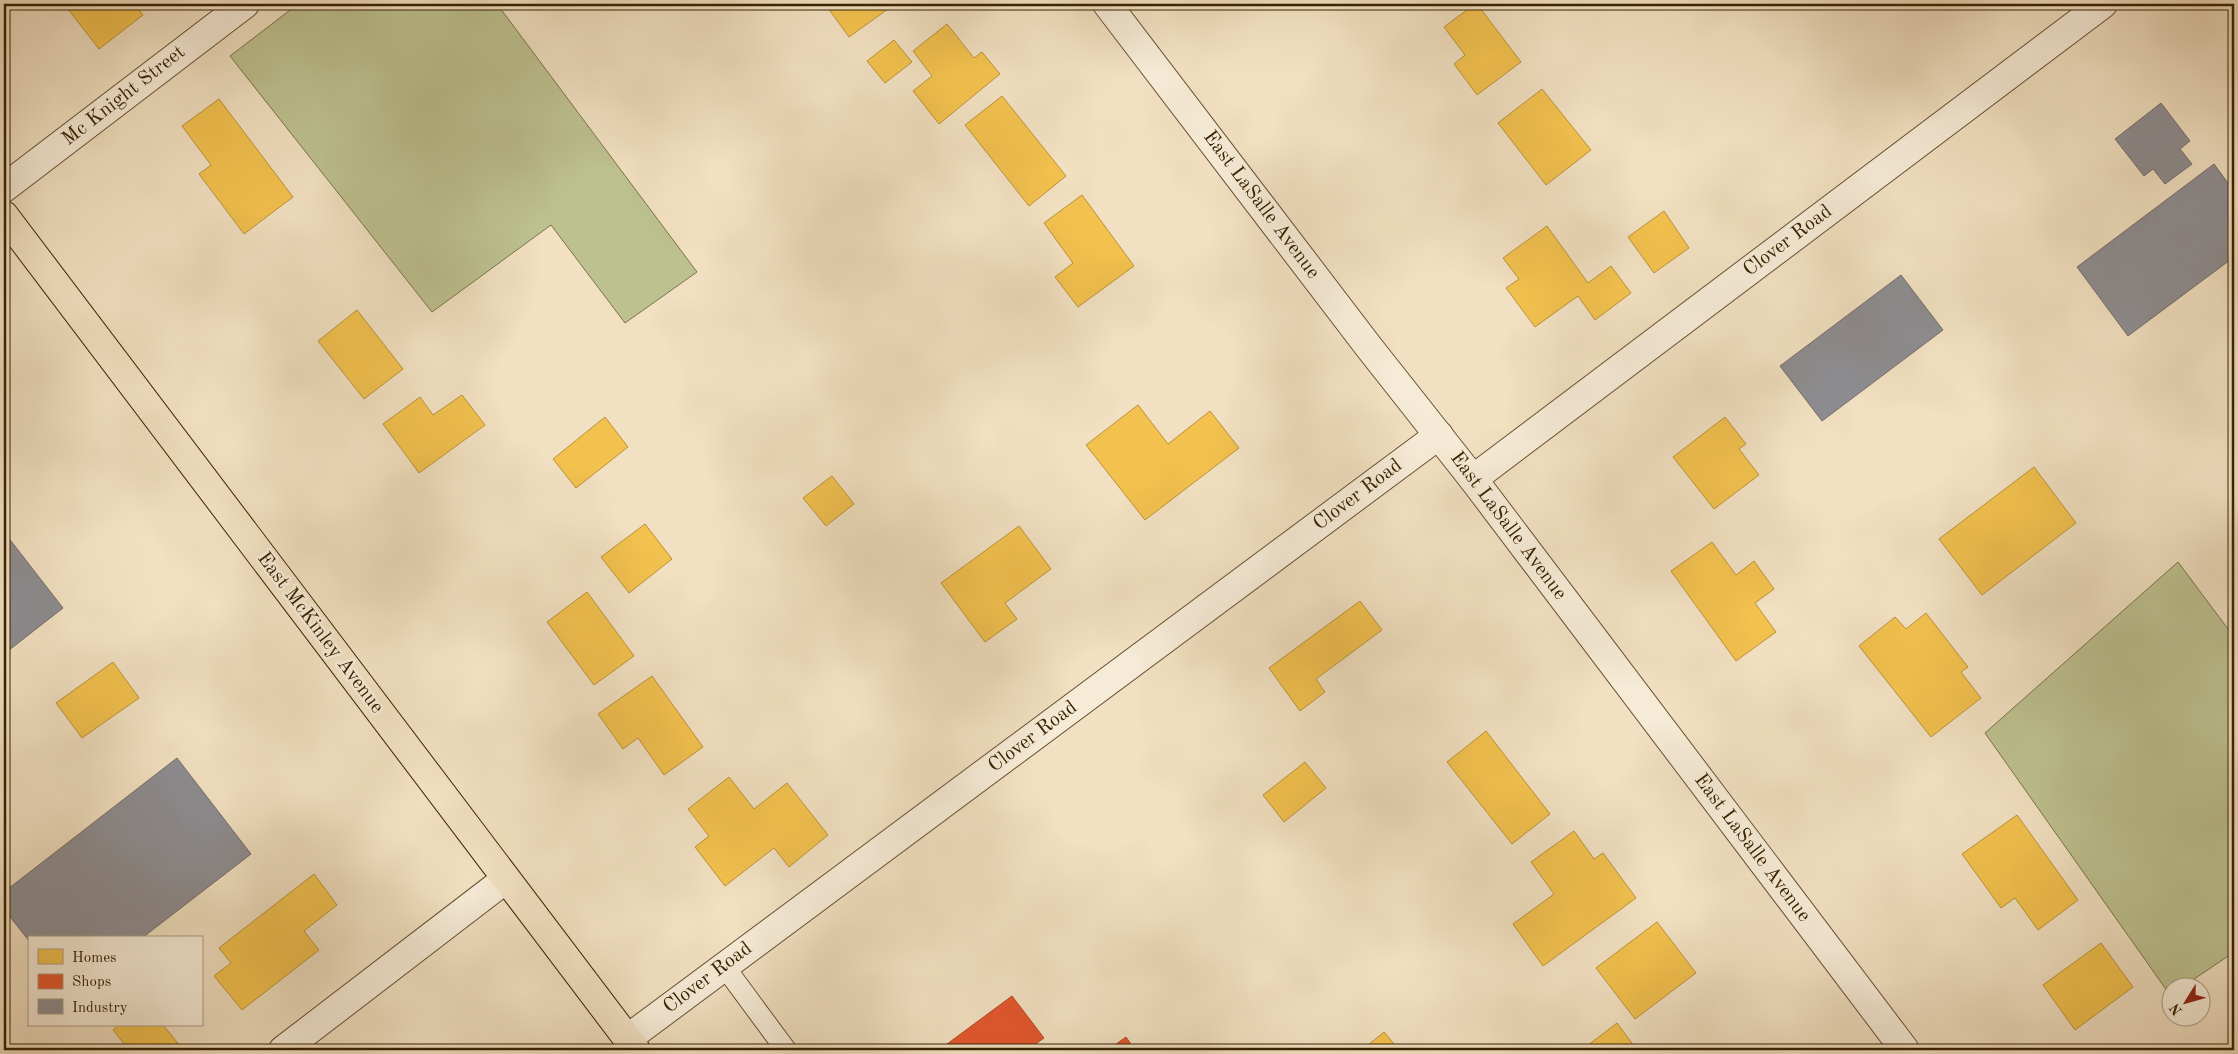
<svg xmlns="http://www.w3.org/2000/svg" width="2238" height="1054" font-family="'Old Standard TT',serif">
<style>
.green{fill:#bdc190;stroke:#7b7248}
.homes{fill:#f2c14e;stroke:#ba9137}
.shops{fill:#e4572e;stroke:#b14720}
.industry{fill:#8d8d92;stroke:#746d66}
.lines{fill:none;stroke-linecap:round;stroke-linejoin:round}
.lane-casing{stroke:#675231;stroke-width:22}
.street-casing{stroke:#675231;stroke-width:30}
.primary-casing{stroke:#392201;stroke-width:30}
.lane{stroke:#f6ebd7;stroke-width:20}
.street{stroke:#f6ebd7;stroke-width:28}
.primary{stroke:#f1e0c1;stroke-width:28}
.labels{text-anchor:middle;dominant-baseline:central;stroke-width:5;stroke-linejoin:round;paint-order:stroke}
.street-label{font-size:20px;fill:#392201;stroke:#f6ebd7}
</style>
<rect width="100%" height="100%" fill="#f1e0c1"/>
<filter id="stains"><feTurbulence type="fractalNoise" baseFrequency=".004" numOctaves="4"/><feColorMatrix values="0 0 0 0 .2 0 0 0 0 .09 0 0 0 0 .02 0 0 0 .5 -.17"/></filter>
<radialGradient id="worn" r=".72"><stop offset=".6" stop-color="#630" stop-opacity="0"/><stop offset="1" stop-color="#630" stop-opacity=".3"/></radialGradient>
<g class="green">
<polygon points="298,4 497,4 697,272 625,323 551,225 432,312 230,56"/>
<polygon points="2178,562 2234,637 2234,952 2184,986 2170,986 2170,995 1985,733"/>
</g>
<g class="homes">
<polygon points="64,4 134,4 143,15 99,49"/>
<polygon points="825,4 895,4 849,37"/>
<polygon points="1475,4 1477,4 1521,62 1477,95 1454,64 1465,55 1444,27"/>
<polygon points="947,24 974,58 982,52 1000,74 939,124 913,91 932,76 913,51"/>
<polygon points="894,40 912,62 885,83 867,61"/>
<polygon points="1542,89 1591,150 1546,185 1498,123"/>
<polygon points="1002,96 1066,176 1029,206 965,125"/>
<polygon points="219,99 293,197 244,234 199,174 211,165 182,126"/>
<polygon points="1082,195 1134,266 1078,307 1055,277 1073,263 1044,223"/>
<polygon points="1664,211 1689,248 1654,273 1628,237"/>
<polygon points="1547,226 1588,283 1611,266 1631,293 1595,320 1578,296 1535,327 1506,288 1519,279 1503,258"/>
<polygon points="357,310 403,369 364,399 318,341"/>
<polygon points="462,395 485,425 419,473 383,424 420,397 433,415"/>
<polygon points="1138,405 1168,444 1210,411 1239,448 1145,520 1086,445"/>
<polygon points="605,417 628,447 576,488 553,459"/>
<polygon points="1725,417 1746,444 1739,449 1759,475 1714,509 1673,457"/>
<polygon points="2034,467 2076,523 1982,595 1939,539"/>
<polygon points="832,476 854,504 826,526 803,498"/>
<polygon points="645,524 672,559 629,593 601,557"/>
<polygon points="1019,526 1051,569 1005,603 1017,619 985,642 941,583"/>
<polygon points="1712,542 1736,575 1754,561 1774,589 1755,603 1776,632 1736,661 1671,571"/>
<polygon points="587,592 634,656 594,685 547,622"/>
<polygon points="1360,601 1382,630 1316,679 1325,692 1300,711 1269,668"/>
<polygon points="1926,613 1968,667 1961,672 1981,698 1931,737 1859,646 1895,617 1906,629"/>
<polygon points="113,662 139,698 82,738 56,703"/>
<polygon points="652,676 703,747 664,775 638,738 623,749 598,714"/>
<polygon points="1486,731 1550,814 1512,844 1447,762"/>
<polygon points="1305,762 1326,788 1284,822 1263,795"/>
<polygon points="729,777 754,809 787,783 828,835 789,867 774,848 725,886 695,847 709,836 688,809"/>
<polygon points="2017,815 2078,900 2038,930 2015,898 2001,908 1962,854"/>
<polygon points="1574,831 1594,859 1603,853 1636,898 1543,966 1513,924 1554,894 1531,862"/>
<polygon points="314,874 337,905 304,931 319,950 242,1010 214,976 231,963 219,948"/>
<polygon points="1657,922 1696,973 1635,1019 1596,968"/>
<polygon points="2101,943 2133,987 2075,1030 2043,985"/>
<polygon points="1617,1023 1637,1050 1590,1050 1587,1046"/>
<polygon points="118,1025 163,1025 181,1047 177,1050 129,1050 113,1030"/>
<polygon points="1384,1032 1399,1050 1362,1050"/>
</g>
<g class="shops">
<polygon points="1012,996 1044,1038 1027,1050 939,1050"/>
<polygon points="1126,1037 1135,1050 1108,1050"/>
</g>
<g class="industry">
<polygon points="1945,4 1958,4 1949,10"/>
<polygon points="2161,103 2190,141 2180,149 2192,164 2165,184 2153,169 2144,176 2115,139"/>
<polygon points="2214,164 2234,191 2234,257 2128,336 2077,267"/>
<polygon points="1901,275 1943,330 1822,421 1780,366"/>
<polygon points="4,532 63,608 4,654"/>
<polygon points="177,758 251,854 142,938 29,938 29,941 4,909 4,892"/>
</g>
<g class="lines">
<defs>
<polyline id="lane" points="724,966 786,1050"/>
<g id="street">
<polyline points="1107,4 1368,346 1473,479 1905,1050"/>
<polyline points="4,188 245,4"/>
<polyline points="1473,479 2103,4"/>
<polyline points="627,1039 1439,435"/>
<polyline points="283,1050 506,879"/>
</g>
<polyline id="primary" points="4,215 636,1050"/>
</defs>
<use href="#lane" class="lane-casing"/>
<use href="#street" class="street-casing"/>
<use href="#primary" class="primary-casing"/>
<use href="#lane" class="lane"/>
<use href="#street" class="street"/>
<use href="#primary" class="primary"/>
</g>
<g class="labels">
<g class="street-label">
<text transform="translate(124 96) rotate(-38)">Mc Knight Street</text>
<text transform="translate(1261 205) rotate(53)">East LaSalle Avenue</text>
<text transform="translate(1788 241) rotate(-37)">Clover Road</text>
<text transform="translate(1358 495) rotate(-37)">Clover Road</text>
<text transform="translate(1508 526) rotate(53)">East LaSalle Avenue</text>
<text transform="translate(320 633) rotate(53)">East McKinley Avenue</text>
<text transform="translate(1033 737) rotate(-37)">Clover Road</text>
<text transform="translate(1752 848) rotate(53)">East LaSalle Avenue</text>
<text transform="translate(708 978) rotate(-37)">Clover Road</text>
</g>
</g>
<rect width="2238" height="1054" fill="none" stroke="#f1e0c1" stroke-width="20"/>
<rect x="5" y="5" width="2228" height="1044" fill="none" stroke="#392201" stroke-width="2.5"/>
<rect x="10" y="10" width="2218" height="1034" fill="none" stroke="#392201"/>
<rect x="28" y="936" width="175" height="90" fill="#f6ebd7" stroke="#aa9b81"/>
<rect x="38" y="949" width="25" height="15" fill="#f2c14e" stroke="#aa9b81"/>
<text x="72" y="962" font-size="15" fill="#392201">Homes</text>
<rect x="38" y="974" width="25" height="15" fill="#e4572e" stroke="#aa9b81"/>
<text x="72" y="986" font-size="15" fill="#392201">Shops</text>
<rect x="38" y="999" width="25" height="15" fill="#8d8d92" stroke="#aa9b81"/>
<text x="72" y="1012" font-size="15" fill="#392201">Industry</text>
<g transform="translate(2186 1002) rotate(233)"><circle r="24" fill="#f6ebd7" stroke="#aa9b81"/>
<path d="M0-4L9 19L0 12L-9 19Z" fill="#8f2418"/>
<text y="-8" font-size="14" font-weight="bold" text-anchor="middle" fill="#392201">N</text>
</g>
<rect width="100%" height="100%" filter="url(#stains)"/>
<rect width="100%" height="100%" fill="url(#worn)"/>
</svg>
